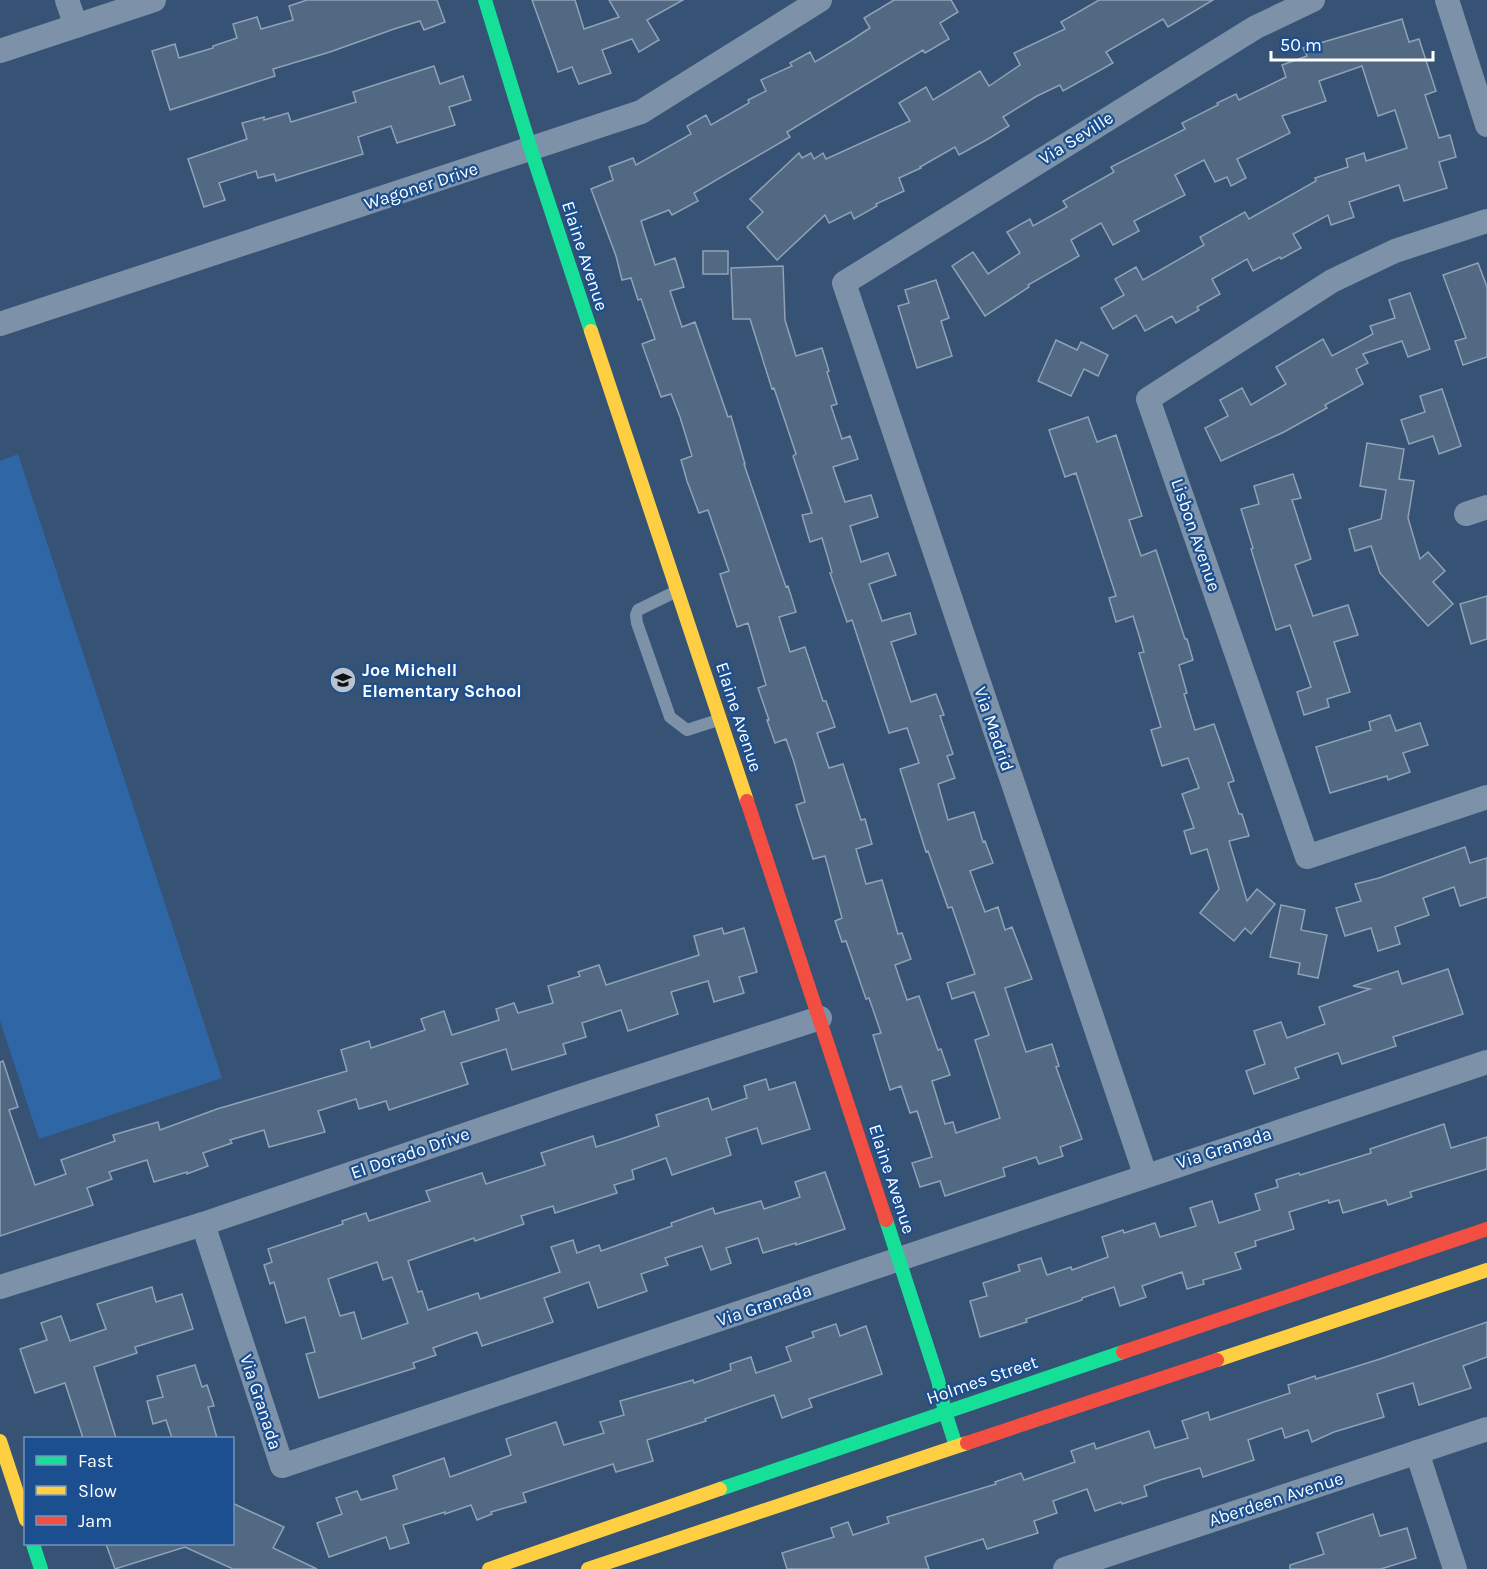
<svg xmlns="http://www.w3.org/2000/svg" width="1487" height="1569" font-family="Karla,sans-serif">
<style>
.green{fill:#2f66a5}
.building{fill:#526984;stroke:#92a2b6;stroke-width:1.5;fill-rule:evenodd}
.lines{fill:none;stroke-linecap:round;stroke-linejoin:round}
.lane{stroke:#7d92a8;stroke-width:12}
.street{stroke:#7d92a8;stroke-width:24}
.fast{stroke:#16e098;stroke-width:14}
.slow{stroke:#ffcf43;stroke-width:14}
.jam{stroke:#f24e42;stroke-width:14}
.labels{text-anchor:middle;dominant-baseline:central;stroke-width:4.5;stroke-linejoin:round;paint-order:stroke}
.street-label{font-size:18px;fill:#fff;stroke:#1b4f8f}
.poi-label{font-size:18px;font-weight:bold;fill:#fff;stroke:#1b4f8f;text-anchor:start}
</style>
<rect width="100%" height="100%" fill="#365274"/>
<polygon class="green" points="18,454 222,1078 39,1139 0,1021 0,461"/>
<g class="building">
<polygon points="307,0 437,0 445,22 424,30 420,21 394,29 330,52 273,69 275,76 170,110 152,51 175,44 179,58 213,48 213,46 237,38 233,24 257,17 261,29 293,20 289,6"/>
<polygon points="532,0 575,0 584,29 619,17 609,0 683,0 647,20 659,40 639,52 632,39 602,50 611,73 579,84 572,67 558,72"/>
<polygon points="894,0 951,0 958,12 940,23 949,39 925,53 923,50 787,132 790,137 694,193 698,201 672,215 669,210 641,221 655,265 675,258 684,287 670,291 682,327 695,322 728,417 731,416 745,464 744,464 786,587 788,586 796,612 779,617 790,652 805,647 823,701 826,701 835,727 817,733 829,768 843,764 861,820 865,819 872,844 856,849 866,884 882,880 898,934 902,933 911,959 895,965 907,1000 919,996 938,1050 941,1049 950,1075 932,1081 945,1124 953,1122 956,1133 1000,1118 975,1040 989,1035 974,992 952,999 947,983 975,974 952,907 948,908 928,851 926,852 900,769 919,763 907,728 889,733 852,620 847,622 830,573 832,572 822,538 810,542 802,515 812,513 793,456 796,454 774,388 772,389 750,319 733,319 731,268 783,266 785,320 796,356 822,348 829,371 827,372 837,404 831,406 842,439 850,436 858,459 833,467 845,502 871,495 878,517 850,526 861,562 888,553 896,575 869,584 882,621 910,613 916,634 891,642 911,702 936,694 944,715 940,716 953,754 947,756 955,778 938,784 948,820 974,812 983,842 985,841 993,863 970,871 985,912 998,907 1005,930 1012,927 1032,979 1005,988 1026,1052 1052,1044 1059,1066 1056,1067 1082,1139 1060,1147 1063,1156 1039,1164 1036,1157 1003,1168 1005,1176 945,1196 940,1181 920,1187 912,1163 932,1157 917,1111 910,1113 901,1086 890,1090 873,1035 881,1033 869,998 866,999 846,941 842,942 835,921 842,918 825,856 813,859 796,805 805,802 794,762 786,739 775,743 767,720 769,720 758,688 766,685 748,623 737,627 720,574 729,571 708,510 699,513 687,481 681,460 692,456 680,417 671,394 661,397 642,344 655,339 641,299 638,300 631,278 622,280 616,256 591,189 613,180 609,167 633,158 636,165 691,134 687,126 706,115 711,125 749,103 748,100 766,91 761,80 792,66 790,63 810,52 815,62 850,41 870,28 864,18"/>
<polygon points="1099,0 1213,0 1168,27 1163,19 1106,52 1113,63 1063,91 1060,85 1037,96 1003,117 1009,126 988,139 959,155 955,147 920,167 921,168 899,178 904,191 876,204 877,206 854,219 851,212 829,223 825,215 777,260 747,227 763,212 750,199 799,153 802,158 811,153 814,159 823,153 826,159 910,121 899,103 926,87 933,100 980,71 989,86 1020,65 1014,53 1065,29 1061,22"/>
<polygon points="1402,19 1409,42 1419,39 1436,91 1425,95 1439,138 1450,135 1456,157 1439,162 1447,188 1404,201 1399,185 1349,202 1354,217 1331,225 1328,215 1293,234 1301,248 1281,259 1280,257 1253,271 1247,259 1212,279 1220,294 1197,307 1199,310 1176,323 1172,316 1145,331 1136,315 1113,329 1101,308 1124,295 1115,279 1136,267 1143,280 1204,245 1200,237 1245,212 1249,219 1316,181 1315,178 1348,167 1346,159 1364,153 1366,161 1407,148 1395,110 1378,116 1362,66 1319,81 1326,101 1282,116 1290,133 1237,159 1246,178 1231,186 1227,177 1215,182 1204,160 1175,175 1185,195 1134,221 1139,231 1113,245 1101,223 1071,240 1079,256 1028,285 1029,287 985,316 952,266 973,252 988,274 1020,253 1007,232 1030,219 1033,226 1067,207 1063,201 1114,172 1111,167 1185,129 1182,123 1218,105 1217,103 1236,94 1239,100 1286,77 1282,65 1307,56 1303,48"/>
<polygon points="434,66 440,84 463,76 471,100 449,107 455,125 397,143 391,126 358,137 363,154 276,181 274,174 258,178 256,171 219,183 225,200 204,207 188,159 247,139 242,123 264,117 264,120 288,113 291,122 356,102 353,92"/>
<rect x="703" y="251" width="25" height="23"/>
<polygon points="1478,263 1487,287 1487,357 1463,365 1455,341 1466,338 1443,275"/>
<polygon points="936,280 949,318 941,321 952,356 917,368 898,306 909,303 905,290"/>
<polygon points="1410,293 1430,349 1408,357 1402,341 1363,354 1368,363 1356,369 1363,384 1325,405 1327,408 1284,432 1221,461 1205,428 1228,416 1220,400 1242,388 1251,405 1286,384 1276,367 1323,339 1332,356 1373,334 1370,326 1395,318 1389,300"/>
<polygon points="1056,340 1077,350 1081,342 1108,355 1098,376 1084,369 1071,396 1038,381"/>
<polygon points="1442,389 1461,446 1439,454 1433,436 1409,444 1401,420 1425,412 1420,396"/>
<polygon points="1088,417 1097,442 1116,435 1142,516 1129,520 1141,556 1156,550 1185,639 1187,639 1193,660 1179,665 1187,693 1184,694 1195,730 1214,724 1234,781 1228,783 1239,814 1242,814 1249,836 1229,841 1247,901 1257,889 1275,904 1251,934 1245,928 1234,941 1200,913 1219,889 1207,849 1191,854 1184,831 1194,828 1182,794 1199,788 1188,758 1162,766 1151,730 1161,727 1139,653 1144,652 1133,616 1116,622 1109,598 1116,596 1076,473 1065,477 1049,430"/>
<polygon points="1367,443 1404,449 1399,479 1414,481 1408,518 1420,559 1428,552 1445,571 1433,582 1453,604 1428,626 1380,573 1371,546 1355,551 1349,529 1381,519 1386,490 1360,486"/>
<polygon points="1293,474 1301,498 1292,500 1311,559 1295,565 1313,616 1348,605 1358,635 1334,642 1350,692 1327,699 1329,707 1304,715 1297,692 1311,687 1290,625 1276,630 1251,549 1253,548 1241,509 1259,504 1254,486"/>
<polygon points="1487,596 1487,639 1471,644 1460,604"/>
<polygon points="1390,715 1396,731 1420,723 1428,745 1403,753 1410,772 1388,780 1387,776 1330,793 1316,747 1371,730 1369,722"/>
<polygon points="1465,847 1470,863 1487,858 1487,897 1460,906 1454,887 1423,898 1429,915 1395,927 1400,944 1378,951 1371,928 1345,936 1336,908 1361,901 1355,884 1379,878"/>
<polygon points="1281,905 1305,910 1301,930 1327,935 1318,978 1298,974 1300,963 1270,957"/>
<polygon points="722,928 724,934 744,928 757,972 739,977 744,993 714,1002 708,981 671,992 678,1014 628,1031 621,1010 582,1023 586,1037 563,1044 566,1054 512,1070 506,1049 461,1063 468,1084 389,1110 386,1101 359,1109 356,1099 318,1111 325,1132 269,1147 264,1130 230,1140 232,1143 203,1153 208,1166 187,1174 187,1172 154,1182 147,1160 109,1172 112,1179 87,1188 93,1205 0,1236 0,1062 3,1061 18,1107 9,1110 35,1185 66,1174 61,1160 115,1141 113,1135 158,1122 160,1130 217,1109 347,1071 341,1050 369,1041 371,1048 425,1030 421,1019 444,1011 452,1035 499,1020 496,1009 514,1003 518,1013 553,1003 548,986 580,976 578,972 599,965 606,985 699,955 694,936"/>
<polygon points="1448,969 1463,1014 1393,1037 1396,1046 1342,1064 1338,1053 1295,1068 1299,1078 1254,1094 1246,1071 1265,1064 1254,1031 1281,1022 1287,1038 1325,1024 1319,1007 1370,989 1353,986 1398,971 1402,984"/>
<path d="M 766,1079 L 769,1090 L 795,1082 L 810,1129 L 762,1144 L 757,1128 L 726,1138 L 731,1155 L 672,1175 L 666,1158 L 632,1170 L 634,1179 L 614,1185 L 617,1193 L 555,1213 L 553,1206 L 521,1216 L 524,1224 L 475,1241 L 474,1238 L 408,1261 L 418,1292 L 422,1291 L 428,1310 L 478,1293 L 480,1299 L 560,1272 L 551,1247 L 573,1240 L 577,1253 L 599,1245 L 601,1251 L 672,1226 L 671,1223 L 713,1208 L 715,1214 L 761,1201 L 764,1209 L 800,1197 L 795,1182 L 825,1172 L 845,1229 L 796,1245 L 796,1243 L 763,1253 L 758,1238 L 726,1248 L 731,1263 L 711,1270 L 702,1246 L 665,1258 L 668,1265 L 641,1274 L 647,1291 L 598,1308 L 589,1282 L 544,1298 L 553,1322 L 482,1346 L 477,1332 L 433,1348 L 436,1355 L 413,1363 L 415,1368 L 319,1398 L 306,1354 L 315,1352 L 305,1317 L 286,1323 L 274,1282 L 270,1284 L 264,1265 L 272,1262 L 268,1249 L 343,1224 L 342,1221 L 366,1213 L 369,1221 L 430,1201 L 426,1191 L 482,1173 L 486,1184 L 545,1165 L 541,1153 L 593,1136 L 596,1147 L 621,1139 L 659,1126 L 656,1115 L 708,1098 L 712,1110 L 747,1098 L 744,1086 ZM 377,1262 L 383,1280 L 392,1277 L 408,1323 L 362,1339 L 354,1312 L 340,1316 L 328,1279 Z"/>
<polygon points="1444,1124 1451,1148 1487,1137 1487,1169 1410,1192 1412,1197 1388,1205 1386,1200 1343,1213 1339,1200 1329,1203 1328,1200 1289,1212 1294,1229 1255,1241 1256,1246 1235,1253 1241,1269 1203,1280 1204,1284 1187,1289 1182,1272 1142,1286 1146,1297 1120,1306 1114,1287 1082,1298 1082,1300 1026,1319 1027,1322 980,1337 970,1301 987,1296 983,1283 1020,1271 1018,1265 1041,1258 1047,1275 1071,1267 1072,1270 1108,1257 1102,1237 1123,1230 1124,1233 1155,1223 1160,1237 1196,1226 1190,1208 1212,1201 1219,1223 1260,1210 1255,1194 1278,1187 1276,1180 1299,1173 1300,1175 1371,1153 1370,1149"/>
<polygon points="152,1287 156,1302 182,1294 193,1329 135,1347 137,1353 94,1367 116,1438 83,1438 65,1383 35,1393 20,1349 47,1340 41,1323 61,1316 70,1341 106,1329 97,1304"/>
<polygon points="1487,1322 1487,1357 1463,1366 1471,1388 1419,1405 1413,1383 1377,1394 1384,1417 1334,1432 1312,1442 1308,1430 1285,1438 1282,1428 1248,1440 1254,1460 1203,1477 1200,1468 1160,1480 1144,1486 1147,1496 1122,1504 1121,1502 1095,1511 1087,1489 1053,1501 1057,1513 1034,1521 1038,1533 987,1549 983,1539 925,1557 929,1569 787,1569 782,1553 834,1537 831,1528 848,1522 853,1535 889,1523 887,1517 996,1484 995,1482 1021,1473 1024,1480 1075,1462 1071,1451 1094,1443 1096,1449 1149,1431 1155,1448 1188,1438 1182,1421 1208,1412 1210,1420 1290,1393 1288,1385 1315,1376 1316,1379 1380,1359"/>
<polygon points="836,1324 840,1336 866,1326 882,1374 809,1399 812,1407 782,1418 774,1395 705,1419 706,1421 647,1440 653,1461 616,1472 613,1464 523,1493 526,1502 491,1512 492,1514 477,1520 471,1505 445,1514 445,1512 403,1525 409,1543 390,1549 386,1537 329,1557 317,1523 342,1514 336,1498 357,1491 361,1500 397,1489 393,1476 444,1458 450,1477 511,1455 506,1439 556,1422 564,1445 604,1433 600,1422 624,1415 620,1401 693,1380 694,1383 731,1370 730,1364 751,1357 756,1373 791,1361 786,1347 814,1337 812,1332"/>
<polygon points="195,1365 202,1387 207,1385 214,1406 208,1407 217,1438 172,1438 166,1420 153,1424 147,1401 163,1397 157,1376"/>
<polygon points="232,1503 284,1527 273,1548 317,1569 233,1569 185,1547 115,1569 106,1544 232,1544"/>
<polygon points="1373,1514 1380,1536 1407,1528 1416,1558 1381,1569 1290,1569 1290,1565 1324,1554 1317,1533"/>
</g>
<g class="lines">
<polyline class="lane" points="677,591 638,610 636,615 637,623 670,717 687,730 718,720"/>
<g class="street">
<polyline points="67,0 76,26"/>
<polyline points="1447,0 1487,125"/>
<polyline points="0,51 154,0"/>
<polyline points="1487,221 1395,251 1332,281 1148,399 1307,857 1487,797"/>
<polyline points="0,324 641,112 820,0"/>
<polyline points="1466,514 1487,507"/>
<polyline points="1145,1174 844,283 1256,27 1313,0"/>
<path d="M 203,1224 L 282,1466 C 683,1332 1084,1194 1487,1062"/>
<polyline points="0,1287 203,1224 567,1100 820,1018"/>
<polyline points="1417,1452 1455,1569"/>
<polyline points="1065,1569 1487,1429"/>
</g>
<g class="fast">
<polyline points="485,0 531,150 591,331"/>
<polyline points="886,1220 938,1380 945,1412 956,1446"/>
<polyline points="720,1489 1123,1352"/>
<polyline points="33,1544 41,1569"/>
</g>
<g class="slow">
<polyline points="591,331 747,801"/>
<polyline points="1217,1360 1487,1270"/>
<polyline points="0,1441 26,1520"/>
<polyline points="489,1569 720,1489"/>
<polyline points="588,1569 967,1443"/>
</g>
<g class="jam">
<polyline points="747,801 886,1220"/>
<polyline points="1123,1352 1487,1229"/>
<polyline points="967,1443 1217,1360"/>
</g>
</g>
<defs>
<symbol id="school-disc" viewBox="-11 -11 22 22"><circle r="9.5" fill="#b9c2ce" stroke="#1b4f8f"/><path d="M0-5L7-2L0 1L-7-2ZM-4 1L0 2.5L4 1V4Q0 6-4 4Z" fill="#111"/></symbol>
</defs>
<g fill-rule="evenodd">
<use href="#school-disc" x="328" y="665" width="30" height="30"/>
</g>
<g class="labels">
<g class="street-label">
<text transform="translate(1076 138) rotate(-32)">Via Seville</text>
<text transform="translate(421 186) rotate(-18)">Wagoner Drive</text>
<text transform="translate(585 256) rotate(72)">Elaine Avenue</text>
<text transform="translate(1196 535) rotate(71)">Lisbon Avenue</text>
<text transform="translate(739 717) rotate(72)">Elaine Avenue</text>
<text transform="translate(994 729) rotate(71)">Via Madrid</text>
<text transform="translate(1224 1148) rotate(-18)">Via Granada</text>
<text transform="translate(410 1153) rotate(-19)">El Dorado Drive</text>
<text transform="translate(892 1179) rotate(72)">Elaine Avenue</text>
<text transform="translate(764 1305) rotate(-19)">Via Granada</text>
<text transform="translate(982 1380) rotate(-19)">Holmes Street</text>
<text transform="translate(261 1402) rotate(72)">Via Granada</text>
<text transform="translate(1276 1499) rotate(-18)">Aberdeen Avenue</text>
</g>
<g class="poi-label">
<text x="362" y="670">Joe Michell<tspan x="362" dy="21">Elementary School</tspan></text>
</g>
</g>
<rect x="24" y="1437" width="210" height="108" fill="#1b4f8f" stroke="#7695bc" stroke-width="1.5"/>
<rect x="36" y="1456" width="30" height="9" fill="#16e098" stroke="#7695bc" stroke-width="1.5"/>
<text x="78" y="1467" font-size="18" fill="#ffffff">Fast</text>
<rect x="36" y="1486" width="30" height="9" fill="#ffcf43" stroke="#7695bc" stroke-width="1.5"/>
<text x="78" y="1497" font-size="18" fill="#ffffff">Slow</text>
<rect x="36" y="1516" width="30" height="9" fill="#f24e42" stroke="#7695bc" stroke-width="1.5"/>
<text x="78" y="1527" font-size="18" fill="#ffffff">Jam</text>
<path d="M1271 51v9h162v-9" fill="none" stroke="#ffffff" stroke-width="3"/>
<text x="1280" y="51" font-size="18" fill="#ffffff" stroke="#1b4f8f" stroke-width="4.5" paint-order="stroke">50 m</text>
</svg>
